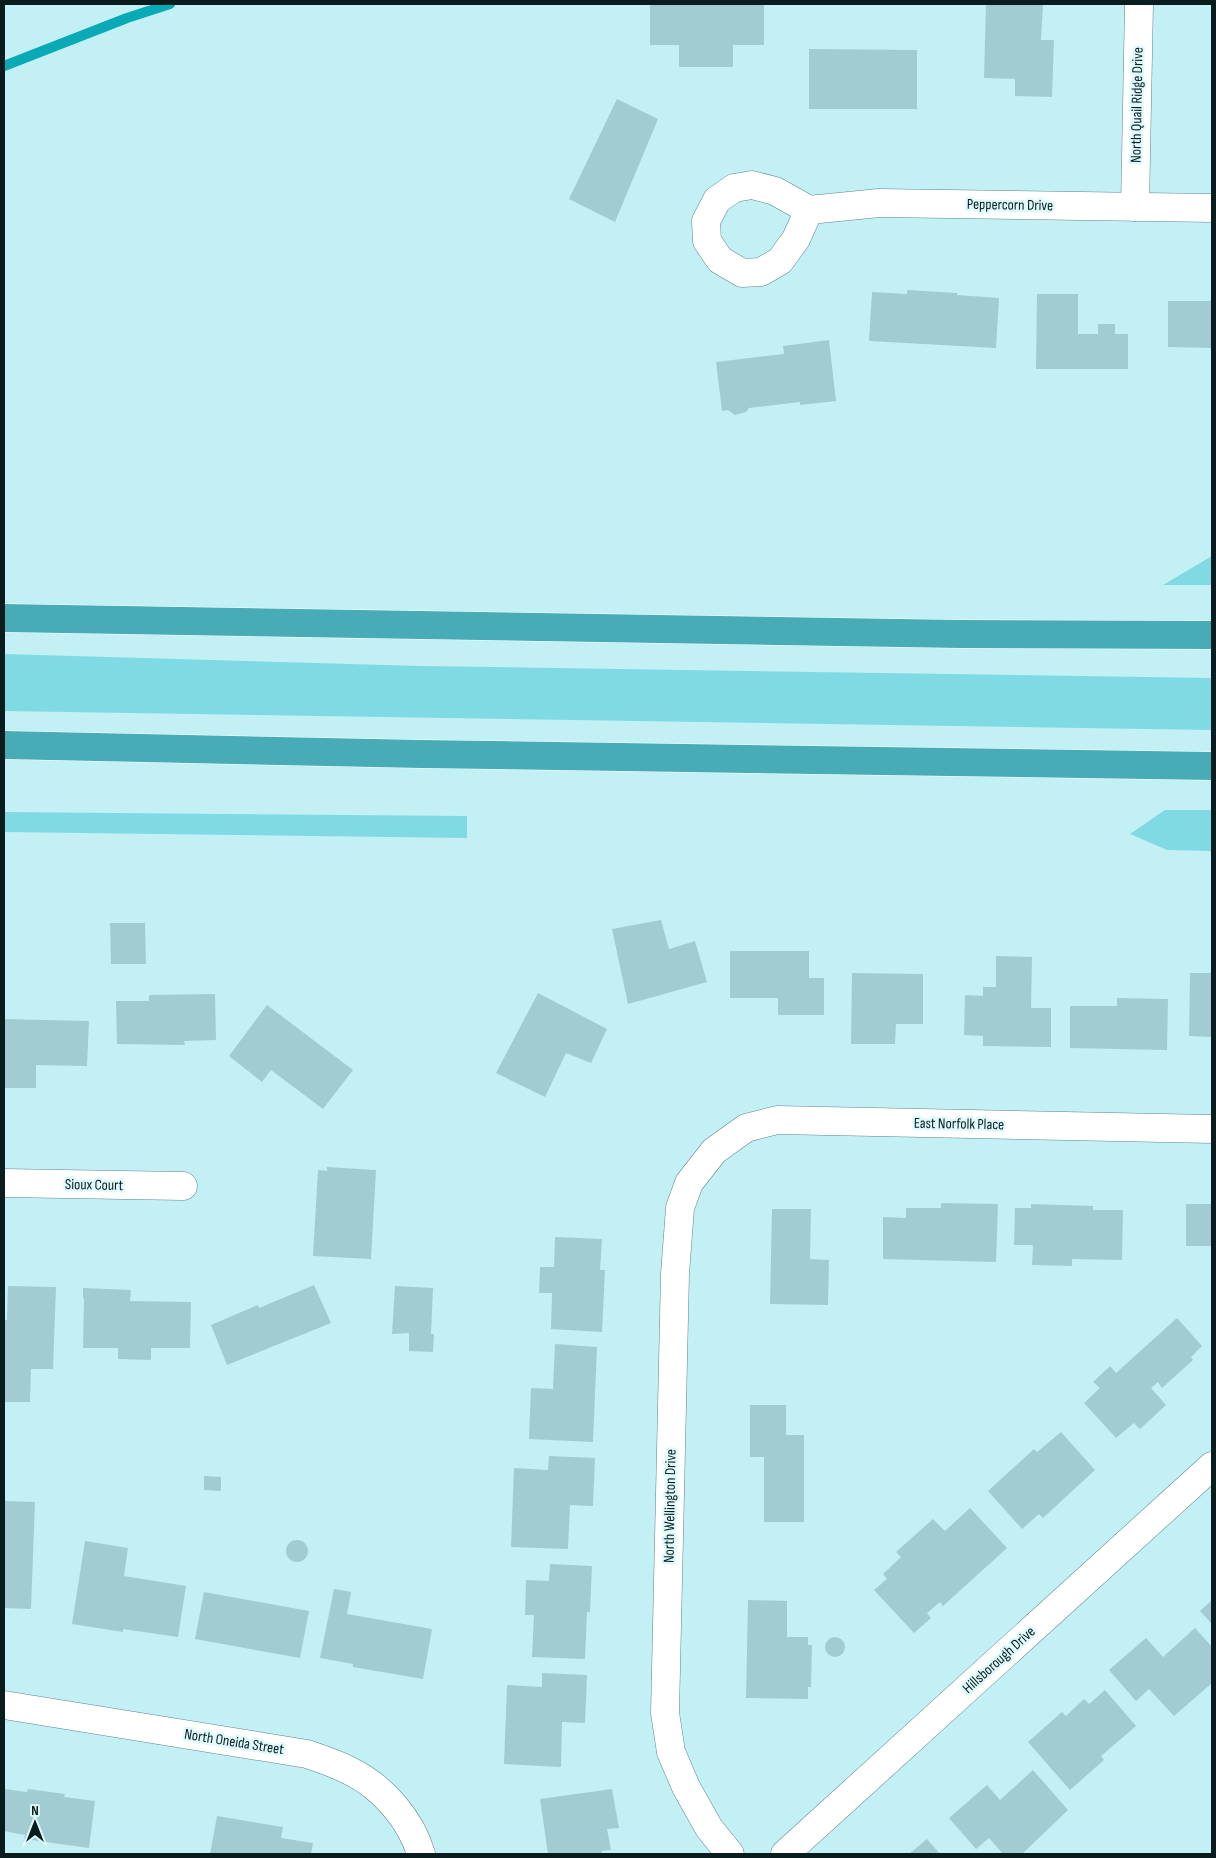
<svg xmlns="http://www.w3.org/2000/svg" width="1216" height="1858" font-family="'Sofia Sans Condensed',sans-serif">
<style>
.green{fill:#80dae3}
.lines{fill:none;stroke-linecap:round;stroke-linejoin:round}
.stream{stroke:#09a9b6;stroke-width:10}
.building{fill:#a1cdd2}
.street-casing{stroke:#5c868b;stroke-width:29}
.highway-casing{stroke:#fff;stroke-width:29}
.street{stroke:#fff;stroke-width:28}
.highway{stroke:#47acb6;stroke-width:28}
.labels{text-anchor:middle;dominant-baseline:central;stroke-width:5;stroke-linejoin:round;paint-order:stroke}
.street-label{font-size:15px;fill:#0a1c1e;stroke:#dffafc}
</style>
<rect width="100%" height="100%" fill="#c3f0f5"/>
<g class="green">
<polygon points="1212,556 1212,585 1163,585"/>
<polygon points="4,654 420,666 1212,678 1212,730 4,711"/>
<polygon points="1165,810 1212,810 1212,851 1167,850 1130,834"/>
<polygon points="4,812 467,816 467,838 4,832"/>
</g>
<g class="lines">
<polyline class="stream" points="4,66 127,18 170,4"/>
</g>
<g class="building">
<polygon points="650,4 764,4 764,45 733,45 733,67 679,67 679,45 650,45"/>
<polygon points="986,4 1043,5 1041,40 1054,40 1052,97 1015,96 1015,79 984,78"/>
<polygon points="809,49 917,50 917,109 809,109"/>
<polygon points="617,99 658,119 615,222 569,199"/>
<polygon points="907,290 957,293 957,295 999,298 996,348 869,341 872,292 907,294"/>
<polygon points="1037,294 1078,294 1078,334 1098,334 1098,324 1115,324 1115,334 1128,334 1128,369 1036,369"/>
<polygon points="1168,301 1212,301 1212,348 1168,347"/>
<polygon points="829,340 836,401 800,405 800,402 749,408 746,412 735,415 728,410 722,411 716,362 784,354 783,346"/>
<polygon points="661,920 669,949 695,941 707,982 628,1004 612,929"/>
<polygon points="110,923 145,923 146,964 111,964"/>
<polygon points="730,951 809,951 809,978 824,978 824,1015 778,1015 778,998 730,998"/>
<polygon points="996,956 1032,957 1031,1008 1051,1008 1051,1047 983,1046 983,1036 964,1035 965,995 983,996 983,987 996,987"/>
<polygon points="852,973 923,974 923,1024 896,1024 895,1044 851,1044"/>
<polygon points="1190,973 1212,973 1212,1037 1189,1036"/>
<polygon points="538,993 607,1029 591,1063 566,1053 545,1097 496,1073"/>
<polygon points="215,994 216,1040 184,1041 185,1045 117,1044 116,1001 149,1001 149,995"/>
<polygon points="1117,998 1168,999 1167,1050 1070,1048 1070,1006 1117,1006"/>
<polygon points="267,1005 353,1070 323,1109 271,1070 262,1082 229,1056"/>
<polygon points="4,1019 89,1021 87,1066 36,1065 36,1088 4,1088"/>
<polygon points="327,1167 376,1170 371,1259 313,1256 318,1170 327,1171"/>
<polygon points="941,1203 998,1204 996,1262 883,1259 883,1217 906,1218 906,1208 941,1208"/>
<polygon points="1031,1204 1093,1206 1093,1210 1123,1210 1122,1260 1072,1259 1072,1266 1032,1265 1033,1245 1014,1245 1015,1208 1031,1208"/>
<rect x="1186" y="1204" width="26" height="42"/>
<polygon points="772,1209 811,1209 810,1259 829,1260 828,1305 770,1304"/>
<polygon points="555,1237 602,1239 600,1270 605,1270 602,1332 551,1329 552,1293 539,1293 540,1267 554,1267"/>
<polygon points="314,1285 331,1323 227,1365 211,1325 258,1305 259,1308"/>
<polygon points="8,1286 56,1287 53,1369 31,1369 30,1402 4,1402 4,1320 7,1320"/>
<polygon points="395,1286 433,1288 431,1334 434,1334 433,1352 409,1351 409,1333 392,1334"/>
<polygon points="83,1288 131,1290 130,1301 191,1302 190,1348 151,1348 151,1360 118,1359 118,1348 83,1348 84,1298 83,1298"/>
<polygon points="1177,1318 1202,1346 1191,1357 1193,1360 1162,1388 1158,1382 1151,1388 1166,1405 1140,1429 1134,1423 1116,1438 1084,1403 1100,1388 1093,1382 1110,1366 1116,1373"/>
<polygon points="555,1344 597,1347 593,1442 529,1439 531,1388 553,1389"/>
<polygon points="750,1405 786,1405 786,1435 804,1435 804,1522 764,1522 764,1457 750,1457"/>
<polygon points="1061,1432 1095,1470 1043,1518 1039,1514 1022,1529 988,1491 1034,1449 1037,1452"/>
<polygon points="549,1456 595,1458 593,1506 570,1505 568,1549 511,1547 514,1468 548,1470"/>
<polygon points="204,1476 221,1477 221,1491 204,1490"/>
<polygon points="4,1501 35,1502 31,1609 4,1608"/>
<polygon points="970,1508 1007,1548 943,1606 940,1602 927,1613 931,1618 914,1633 874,1590 887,1579 883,1574 901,1557 896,1552 933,1519 945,1531"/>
<circle cx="297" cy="1551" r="11"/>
<polygon points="85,1541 128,1548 124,1576 186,1586 178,1637 123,1629 123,1632 72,1624"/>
<polygon points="550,1564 592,1566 590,1612 587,1612 585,1659 532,1657 534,1615 525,1615 526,1580 549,1581"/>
<polygon points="334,1589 351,1592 347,1614 432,1629 423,1679 353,1667 353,1664 320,1658"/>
<polygon points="204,1592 309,1611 300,1658 195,1639"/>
<polygon points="748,1600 787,1601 787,1637 808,1637 808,1645 812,1645 811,1687 808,1687 808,1699 746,1698"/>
<polygon points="1212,1600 1212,1624 1200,1611"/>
<polygon points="1195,1628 1212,1647 1212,1683 1174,1716 1149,1689 1136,1701 1109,1670 1146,1638 1163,1657"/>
<circle cx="835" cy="1647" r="10"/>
<polygon points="542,1673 587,1675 585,1723 562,1722 561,1767 504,1764 507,1685 542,1687"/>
<polygon points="1105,1690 1136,1726 1101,1756 1104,1760 1070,1790 1028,1742 1062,1712 1066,1716 1084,1699 1089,1704"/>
<polygon points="1033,1770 1068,1810 1022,1854 1003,1854 989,1838 976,1849 949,1818 987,1785 1000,1800"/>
<polygon points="4,1789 27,1792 28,1789 65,1794 64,1797 95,1801 89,1848 24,1839 25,1835 4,1831"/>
<polygon points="612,1789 619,1828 607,1829 611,1850 602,1851 602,1854 548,1854 540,1799"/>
<polygon points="217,1816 283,1827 281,1838 313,1843 311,1854 210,1854"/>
<polygon points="927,1839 940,1854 909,1854"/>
</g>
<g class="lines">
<defs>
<g id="street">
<polyline points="1135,207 1139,4"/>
<polyline points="809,210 796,239 780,261 761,272 742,273 720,260 707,241 706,221 717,200 734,188 752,185 775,191 809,210 879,203 1212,208"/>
<polyline points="4,1183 183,1186"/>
<path d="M 4,1705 L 307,1754 C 322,1759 337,1764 350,1771 C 383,1787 411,1820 421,1854"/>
<polyline points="730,1854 709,1828 686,1787 671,1752 665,1713 675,1274 680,1208 689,1183 714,1151 746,1128 777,1120 1212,1129"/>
<polyline points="785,1854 1212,1466"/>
</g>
<g id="highway">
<polyline points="4,618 960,634 1212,635"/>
<polyline points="4,745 421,754 1212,766"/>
</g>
</defs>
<use href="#street" class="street-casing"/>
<use href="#highway" class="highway-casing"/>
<use href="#street" class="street"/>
<use href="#highway" class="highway"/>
</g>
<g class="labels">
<g class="street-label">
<text transform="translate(1137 105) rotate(-89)">North Quail Ridge Drive</text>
<text transform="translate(1010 205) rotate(1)">Peppercorn Drive</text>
<text transform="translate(959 1124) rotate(1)">East Norfolk Place</text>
<text transform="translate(94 1185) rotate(1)">Sioux Court</text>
<text transform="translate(670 1506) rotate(-89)">North Wellington Drive</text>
<text transform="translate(999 1660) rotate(-42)">Hillsborough Drive</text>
<text transform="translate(234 1742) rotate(9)">North Oneida Street</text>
</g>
</g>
<rect width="1216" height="1858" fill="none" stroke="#0a1c1e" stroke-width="10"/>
<g transform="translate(35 1823)" stroke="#dffafc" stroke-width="4" paint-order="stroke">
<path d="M0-4L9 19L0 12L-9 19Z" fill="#0a1c1e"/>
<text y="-8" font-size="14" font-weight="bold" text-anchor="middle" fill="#0a1c1e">N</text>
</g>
</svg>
